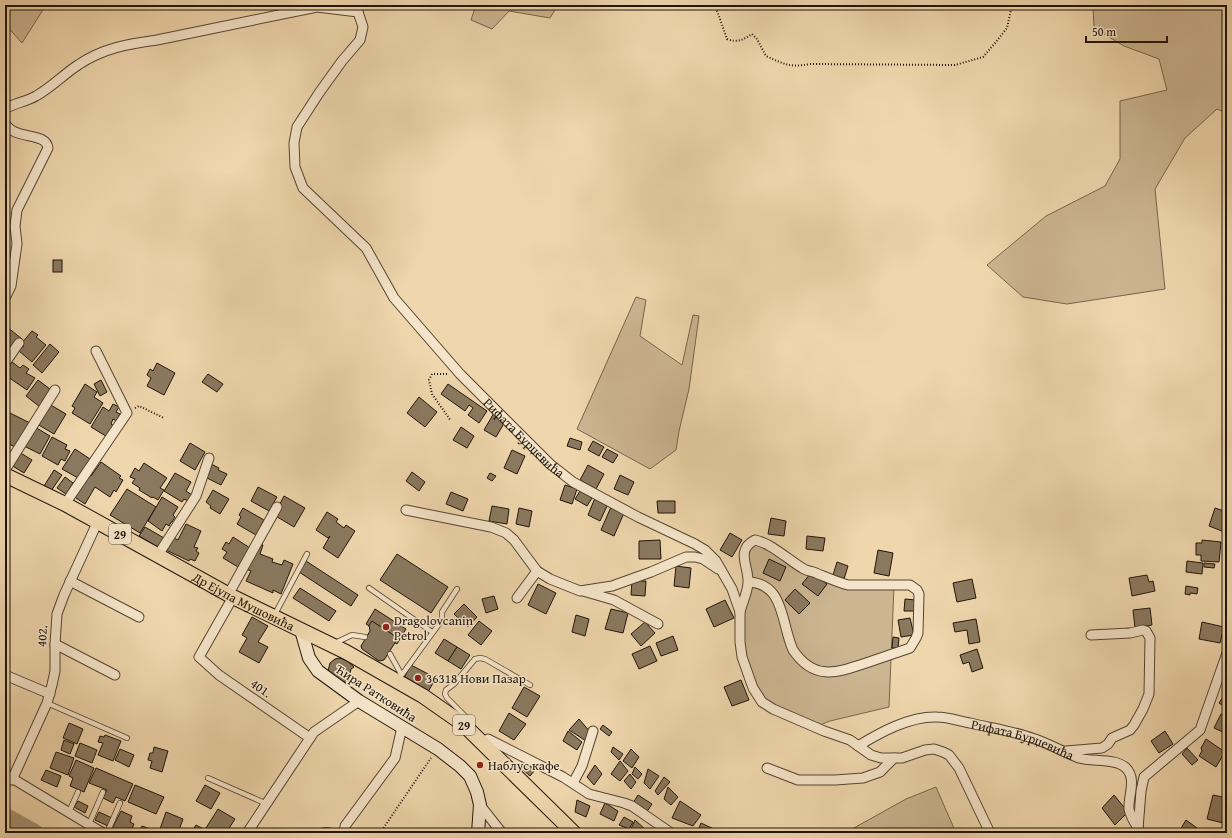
<svg xmlns="http://www.w3.org/2000/svg" width="1232" height="838" font-family="'Gentium Book Plus',serif">
<style>
.green{fill:#ccb591;stroke:#76654e}
.lines{fill:none;stroke-linecap:round;stroke-linejoin:round}
.river{stroke:#a89475;stroke-width:19}
.building{fill:#8b795f;stroke:#1f150b}
.lane-casing{stroke:#534533;stroke-width:6}
.street-casing{stroke:#534533;stroke-width:11}
.secondary-casing{stroke:#1f150b;stroke-width:14}
.primary-casing{stroke:#1f150b;stroke-width:16}
.path{stroke:#1f150b;stroke-width:2;stroke-dasharray:1 2;stroke-linecap:butt}
.lane{stroke:#f5e4c9;stroke-width:4.5}
.street{stroke:#f5e4c9;stroke-width:9}
.secondary{stroke:#f5e4c9;stroke-width:12}
.primary{stroke:#efd6ac;stroke-width:14}
.poi-dot{fill:#8f2418;stroke:#f5e4c9;stroke-width:1.5}
.labels{text-anchor:middle;dominant-baseline:central;stroke-width:3;stroke-linejoin:round;paint-order:stroke}
.shield{fill:#f5e4c9;stroke:#5f5344;stroke-width:1}
.shield-label{font-size:12px;font-weight:bold;fill:#1f150b}
.street-label{font-size:13px;fill:#1f150b;stroke:#f5e4c9}
.poi-label{font-size:13px;fill:#1f150b;stroke:#f5e4c9;text-anchor:start}
</style>
<rect width="100%" height="100%" fill="#efd6ac"/>
<filter id="stains"><feTurbulence type="fractalNoise" baseFrequency=".005" numOctaves="4"/><feColorMatrix values="0 0 0 0 .2 0 0 0 0 .09 0 0 0 0 .02 0 0 0 .5 -.17"/></filter>
<radialGradient id="worn" r=".72"><stop offset=".6" stop-color="#630" stop-opacity="0"/><stop offset="1" stop-color="#630" stop-opacity=".3"/></radialGradient>
<g class="green">
<polygon points="5,5 46,5 22,43 5,24"/>
<polygon points="476,5 558,5 550,18 509,11 492,29 471,20"/>
<polygon points="1093,5 1227,5 1227,113 1217,109 1185,138 1155,189 1165,289 1067,304 1023,297 987,265 1046,216 1105,186 1120,159 1120,101 1167,90 1159,59 1124,46 1094,28"/>
<polygon points="636,297 646,300 640,336 682,365 693,315 699,316 689,389 679,431 676,450 650,469 577,429"/>
<polygon points="755,540 840,583 894,586 889,707 830,721 815,727 762,702 740,642 748,582 746,550"/>
<polygon points="936,787 956,833 845,833 906,799"/>
</g>
<g class="lines">
<polyline class="river" points="5,817 34,833"/>
</g>
<g class="building">
<rect x="53" y="260" width="9" height="12"/>
<polygon points="7,327 22,339 11,352 5,348 5,330"/>
<polygon points="32,331 38,335 36,337 46,345 32,362 19,351 24,346 21,344"/>
<polygon points="50,344 59,352 42,373 33,365"/>
<polygon points="12,362 20,368 23,365 29,369 26,373 35,378 27,390 5,375 5,372"/>
<polygon points="157,363 175,373 164,395 147,386 151,378 147,375 150,369 153,371"/>
<polygon points="208,374 223,384 217,392 202,382"/>
<polygon points="38,380 50,389 50,393 40,407 26,396"/>
<polygon points="101,380 107,392 100,396 94,384"/>
<polygon points="85,384 97,392 94,397 103,403 90,424 72,413 75,408 72,406"/>
<polygon points="448,384 487,411 479,423 468,415 473,408 469,405 465,411 441,394"/>
<polygon points="419,397 437,412 425,427 407,413"/>
<polygon points="49,404 66,414 54,434 37,424"/>
<polygon points="113,404 119,407 116,412 120,414 116,421 113,419 111,424 116,427 109,438 91,427 103,407 109,411"/>
<polygon points="10,413 30,423 17,448 5,442 5,423"/>
<polygon points="494,413 506,420 496,437 484,430"/>
<polygon points="35,427 50,436 40,454 24,446"/>
<polygon points="461,427 474,436 467,448 453,440"/>
<polygon points="52,437 67,445 65,449 70,451 65,461 61,459 58,465 42,456"/>
<polygon points="570,438 582,442 580,450 567,446"/>
<polygon points="593,441 604,447 599,456 588,450"/>
<polygon points="190,443 205,452 195,470 180,461"/>
<polygon points="75,449 90,459 78,478 62,469"/>
<polygon points="607,449 618,455 613,463 602,457"/>
<polygon points="512,450 525,456 517,474 504,468"/>
<polygon points="19,452 32,460 24,473 11,465"/>
<polygon points="101,462 121,476 119,478 123,480 116,492 114,490 110,497 95,487 85,504 73,496 87,474 91,476"/>
<polygon points="144,463 167,478 160,488 164,490 158,500 153,497 152,498 139,490 140,488 132,483 135,479 130,477 135,468 139,471"/>
<polygon points="209,463 219,468 218,470 227,474 221,485 203,476"/>
<polygon points="588,465 604,474 596,489 580,480"/>
<polygon points="54,470 62,475 51,491 44,486"/>
<polygon points="412,472 425,482 419,491 406,481"/>
<polygon points="175,473 191,482 186,491 192,495 188,501 184,499 182,502 164,491"/>
<polygon points="490,473 496,476 492,481 487,478"/>
<polygon points="620,475 634,482 628,495 614,489"/>
<polygon points="65,477 73,483 66,494 57,488"/>
<polygon points="565,485 577,489 572,504 560,500"/>
<polygon points="258,487 277,497 269,511 251,501"/>
<polygon points="127,489 156,507 140,533 110,515"/>
<polygon points="213,490 229,499 220,514 210,508 211,506 206,502"/>
<polygon points="580,491 592,498 587,506 575,499"/>
<polygon points="451,492 468,499 463,511 446,504"/>
<polygon points="284,496 305,508 294,527 274,515"/>
<polygon points="162,497 178,507 173,515 175,517 172,522 171,522 169,526 166,524 162,531 148,521"/>
<polygon points="595,498 608,504 600,521 588,515"/>
<polygon points="657,501 675,501 675,513 658,513"/>
<polygon points="492,506 509,509 507,524 489,521"/>
<polygon points="611,507 624,513 614,536 601,530"/>
<polygon points="243,508 264,520 256,535 237,524 241,517 239,515"/>
<polygon points="519,508 532,511 529,527 516,524"/>
<polygon points="1215,508 1227,512 1227,533 1209,526"/>
<polygon points="327,512 338,519 336,522 344,528 346,525 355,531 338,558 323,548 330,536 328,538 316,530"/>
<polygon points="771,518 786,521 784,536 768,534"/>
<polygon points="186,524 201,531 194,547 198,548 196,551 199,553 195,561 190,559 189,561 166,550 172,537 178,540"/>
<polygon points="145,527 164,538 158,547 139,536"/>
<polygon points="730,533 742,540 732,557 720,550"/>
<polygon points="807,536 825,538 823,551 806,549"/>
<polygon points="233,537 250,548 238,567 223,558 227,552 222,549 226,542 229,544"/>
<polygon points="660,540 661,559 639,559 639,541"/>
<polygon points="1202,540 1221,542 1219,562 1201,561 1201,555 1196,555 1196,543 1202,543"/>
<polygon points="259,543 263,545 260,554 273,559 272,562 282,565 284,560 293,564 281,594 273,590 273,593 246,581 251,571 246,569 249,561 252,561"/>
<polygon points="878,550 893,553 889,576 874,573"/>
<polygon points="397,554 448,587 431,613 380,580"/>
<polygon points="769,559 786,567 780,581 763,573"/>
<polygon points="306,561 358,595 351,606 299,572"/>
<polygon points="1187,561 1203,563 1202,574 1186,572"/>
<polygon points="837,562 848,566 844,579 833,575"/>
<polygon points="1204,563 1215,564 1214,568 1204,567"/>
<polygon points="676,566 691,568 689,588 674,586"/>
<polygon points="811,573 827,584 818,596 802,584"/>
<polygon points="1147,575 1149,582 1153,581 1155,591 1132,596 1129,578"/>
<polygon points="972,579 976,598 957,602 953,583"/>
<polygon points="632,581 646,581 645,596 631,595"/>
<polygon points="538,584 556,593 546,614 528,605"/>
<polygon points="1186,586 1198,588 1197,594 1190,593 1190,595 1185,594"/>
<polygon points="300,588 336,611 329,621 293,598"/>
<polygon points="795,589 810,603 799,614 785,600"/>
<polygon points="494,596 498,609 486,613 482,599"/>
<polygon points="905,599 916,600 915,611 904,611"/>
<polygon points="725,600 734,618 714,627 706,609"/>
<polygon points="464,604 477,617 468,627 454,614"/>
<polygon points="1150,608 1152,625 1135,628 1133,610"/>
<polygon points="375,609 406,629 397,644 366,624"/>
<polygon points="611,609 628,613 623,633 605,629"/>
<polygon points="576,615 589,619 585,636 572,632"/>
<polygon points="252,617 268,626 258,642 268,647 259,663 239,652 247,638 242,635"/>
<polygon points="910,618 914,635 901,637 898,620"/>
<polygon points="976,619 980,642 969,644 967,630 955,632 953,623"/>
<polygon points="372,621 398,638 384,660 379,661 362,649 361,646 370,631 369,625"/>
<polygon points="479,621 492,631 481,645 468,635"/>
<polygon points="645,622 655,633 641,646 631,634"/>
<polygon points="1202,622 1224,627 1220,643 1199,639"/>
<polygon points="673,636 678,650 661,656 656,643"/>
<polygon points="893,637 899,638 898,648 892,648"/>
<polygon points="444,639 457,647 448,661 435,653"/>
<polygon points="650,646 657,661 639,669 632,654"/>
<polygon points="457,647 470,655 461,669 448,661"/>
<polygon points="977,649 983,668 972,672 969,662 963,664 960,655"/>
<polygon points="339,658 346,660 354,667 351,669 350,673 344,683 329,674 328,671 330,663 335,659"/>
<polygon points="411,665 430,675 433,683 428,692 404,678"/>
<polygon points="741,680 749,700 732,706 724,687"/>
<polygon points="524,687 540,696 527,717 512,708"/>
<polygon points="1226,692 1227,692 1227,708 1219,703"/>
<polygon points="509,713 526,724 514,740 499,731"/>
<polygon points="1221,714 1227,716 1227,734 1214,728"/>
<polygon points="579,719 591,733 586,741 569,730"/>
<polygon points="69,723 83,729 77,744 63,738"/>
<polygon points="603,725 612,732 609,736 600,729"/>
<polygon points="568,731 582,742 577,750 563,741"/>
<polygon points="1165,731 1173,744 1159,753 1151,741"/>
<polygon points="105,735 121,741 113,761 98,755 103,743 98,742 100,736 104,737"/>
<polygon points="1206,739 1225,752 1216,767 1199,756 1202,751 1201,748"/>
<polygon points="64,740 74,744 70,754 61,750"/>
<polygon points="80,743 97,750 92,763 75,756"/>
<polygon points="154,747 168,751 162,772 150,768 152,761 148,760 150,753 153,753"/>
<polygon points="613,747 623,754 619,760 611,752"/>
<polygon points="1187,748 1198,760 1192,765 1182,754"/>
<polygon points="120,749 134,755 129,767 115,760"/>
<polygon points="631,749 639,757 632,768 623,761"/>
<polygon points="56,752 74,758 68,775 50,768"/>
<polygon points="1227,758 1227,773 1225,772 1226,770 1222,770"/>
<polygon points="76,760 94,768 84,792 70,786 73,778 69,776"/>
<polygon points="523,760 535,770 530,776 520,767"/>
<polygon points="620,761 628,771 620,781 611,774"/>
<polygon points="595,765 602,774 594,785 587,777"/>
<polygon points="635,767 642,774 638,779 632,774"/>
<polygon points="96,768 133,784 125,801 116,797 113,803 103,798 107,790 89,783"/>
<polygon points="648,769 659,776 650,789 644,783"/>
<polygon points="46,770 61,776 57,787 41,780"/>
<polygon points="630,774 636,782 631,789 624,781"/>
<polygon points="664,777 670,782 658,795 655,791"/>
<polygon points="135,785 164,797 156,814 128,802"/>
<polygon points="205,785 220,793 211,809 196,801"/>
<polygon points="668,787 678,797 671,805 664,799"/>
<polygon points="638,795 652,804 646,813 633,803"/>
<polygon points="1114,795 1128,812 1115,825 1102,808"/>
<polygon points="1213,795 1227,798 1227,824 1207,819"/>
<polygon points="577,800 590,806 586,817 575,812"/>
<polygon points="78,801 88,806 85,813 74,807"/>
<polygon points="680,801 701,815 693,826 672,818"/>
<polygon points="605,803 618,811 614,821 600,814"/>
<polygon points="218,809 235,819 226,833 214,833 206,828"/>
<polygon points="121,811 132,816 130,822 134,824 130,833 120,833 112,829"/>
<polygon points="99,812 112,818 108,826 95,820"/>
<polygon points="166,812 183,819 178,833 172,833 160,829"/>
<polygon points="624,817 633,822 629,829 619,825"/>
<polygon points="635,820 646,830 644,833 629,833"/>
<polygon points="1186,820 1197,828 1193,833 1178,833"/>
<polygon points="701,823 716,830 715,833 697,833"/>
<polygon points="196,825 211,833 191,833"/>
<polygon points="142,826 150,829 149,833 138,833"/>
</g>
<g class="lines">
<defs>
<g id="lane">
<polyline points="369,588 432,632"/>
<polyline points="274,616 307,554"/>
<polyline points="335,643 352,635 365,637"/>
<polyline points="390,654 401,674"/>
<polyline points="398,680 442,620 442,612 457,589"/>
<polyline points="47,703 127,738"/>
<polyline points="471,722 447,698 445,694 446,690 454,684 475,659 480,658 485,659 530,685"/>
<polyline points="208,778 267,804"/>
<polyline points="69,812 78,792"/>
<polyline points="89,824 103,792"/>
<polyline points="107,833 120,803"/>
<path d="M 318,833 C 324,829 329,829 335,833"/>
<polyline points="338,833 345,826"/>
</g>
<g id="street">
<path id="s1" d="M 352,5 L 358,12 L 363,27 L 360,40 L 342,61 L 319,93 L 297,127 L 294,143 L 295,167 L 303,188 L 366,248 L 394,298 L 460,374 L 550,464 L 573,482 L 638,517 L 695,544 L 705,550 L 716,561 L 732,589 L 740,612 L 740,642 L 742,657 L 753,688 L 762,702 L 773,709 L 787,715 L 824,731 L 850,740 L 871,755 L 881,758 L 902,758 L 925,750 L 934,749 L 943,752 L 949,755 L 959,768 L 990,833"/>
<path d="M 5,109 C 14,103 26,102 36,96 C 51,88 64,74 78,65 C 103,48 128,44 157,40 L 317,7 L 358,12"/>
<path d="M 5,123 C 14,141 46,131 48,148 L 17,210 L 15,226 L 17,244 L 11,286 L 5,298"/>
<polyline points="5,363 19,343"/>
<polyline points="5,470 55,390"/>
<polyline points="65,504 127,413 96,351"/>
<polyline points="406,510 491,527 506,533 514,540 537,571 550,579 580,591 612,586 651,572 686,557 695,557 703,559 718,569"/>
<polyline points="158,555 196,496 209,458"/>
<polyline points="70,581 139,617"/>
<polyline points="583,591 614,600 658,624"/>
<polyline points="228,595 277,507"/>
<polyline points="233,597 199,657 219,675 310,738"/>
<polyline points="517,598 537,571"/>
<path d="M 740,612 C 742,603 748,592 748,582 C 749,567 735,550 755,540 C 773,544 788,560 804,569 C 807,571 812,571 816,573 C 826,577 837,582 848,585 L 910,585 L 917,590 L 919,594 L 918,633 L 916,638 L 910,648 C 895,653 881,658 866,663 C 836,673 814,681 793,650 C 781,624 785,583 748,582"/>
<polyline points="55,644 115,675"/>
<polyline points="5,675 50,694"/>
<polyline points="483,743 488,739 563,777 589,794 624,803 632,806 671,833"/>
<path id="s2" d="M 858,746 C 881,732 910,716 937,717 C 948,717 959,721 970,723 C 991,728 1012,731 1032,738 C 1048,743 1063,752 1079,758 C 1093,762 1116,758 1126,768 C 1137,779 1128,796 1129,809 C 1131,819 1136,824 1141,833"/>
<polyline points="1066,751 1102,748 1108,744 1112,738 1130,730 1134,725 1143,709 1149,694 1150,638 1146,631 1143,630 1130,633 1091,635"/>
<polyline points="767,768 798,780 835,780 863,778 880,772 894,758"/>
<polyline points="5,774 103,833"/>
<polyline points="12,780 47,703 52,685 55,671 55,644 57,614 64,595 98,521"/>
<polyline points="573,783 582,766 593,731"/>
<polyline points="480,805 502,833"/>
<polyline points="345,826 395,758 402,727"/>
<polyline points="1138,829 1141,791 1144,777 1200,730 1227,653"/>
<polyline points="247,833 314,732 359,701"/>
</g>
<polyline id="secondary" points="301,630 309,658 318,671 359,701 438,749 460,766 470,776 477,792 480,805 478,833"/>
<g id="primary">
<path id="s3" d="M 5,475 L 65,504 L 233,597 L 346,652 L 423,696 L 463,724 L 574,833"/>
</g>
</defs>
<use href="#lane" class="lane-casing"/>
<use href="#street" class="street-casing"/>
<use href="#secondary" class="secondary-casing"/>
<use href="#primary" class="primary-casing"/>
<g class="path">
<path d="M 715,5 L 727,39 C 737,43 743,40 752,34 L 757,39 L 766,56 C 784,64 790,68 810,64 L 955,65 L 983,57 L 996,42 L 1007,28 L 1012,5"/>
<polyline points="447,374 432,374 429,380 432,394 451,421"/>
<polyline points="135,408 139,406 164,418"/>
<polyline points="380,833 431,758"/>
</g>
<use href="#lane" class="lane"/>
<use href="#street" class="street"/>
<use href="#secondary" class="secondary"/>
<use href="#primary" class="primary"/>
</g>
<g class="poi-dot">
<circle cx="386" cy="627" r="4"/>
<circle cx="418" cy="678" r="4"/>
<circle cx="480" cy="765" r="4"/>
</g>
<g class="labels">
<g class="shield">
<rect x="109" y="524" width="22" height="20" rx="3"/>
<rect x="453" y="715" width="22" height="20" rx="3"/>
</g>
<g class="shield-label">
<text x="120" y="534">29</text>
<text x="464" y="725">29</text>
</g>
<g class="street-label">
<text stroke="none"><textPath href="#s1" startOffset="544">Рифата Бурџевића</textPath></text>
<text stroke="none"><textPath href="#s3" startOffset="270">Др Ејупа Мушовића</textPath></text>
<text transform="translate(42 636) rotate(-87)">402.</text>
<text transform="translate(261 688) rotate(35)">401.</text>
<text transform="translate(376 693) rotate(33)">Ћира Ратковића</text>
<text stroke="none"><textPath href="#s2" startOffset="174">Рифата Бурџевића</textPath></text>
</g>
<g class="poi-label">
<text x="394" y="620">Dragolovcanin<tspan x="394" dy="15">Petrol</tspan></text>
<text x="426" y="678">36318 Нови Пазар</text>
<text x="488" y="765">Наблус кафе</text>
</g>
</g>
<rect width="1232" height="838" fill="none" stroke="#efd6ac" stroke-width="20"/>
<rect x="6" y="6" width="1220" height="826" fill="none" stroke="#1f150b" stroke-width="2"/>
<rect x="10" y="10" width="1212" height="818" fill="none" stroke="#1f150b"/>
<path d="M1086 36v6h81v-6" fill="none" stroke="#1f150b" stroke-width="2"/>
<text x="1092" y="36" font-size="12" fill="#1f150b" stroke="#f5e4c9" stroke-width="3" paint-order="stroke">50 m</text>
<rect width="100%" height="100%" filter="url(#stains)"/>
<rect width="100%" height="100%" fill="url(#worn)"/>
</svg>
